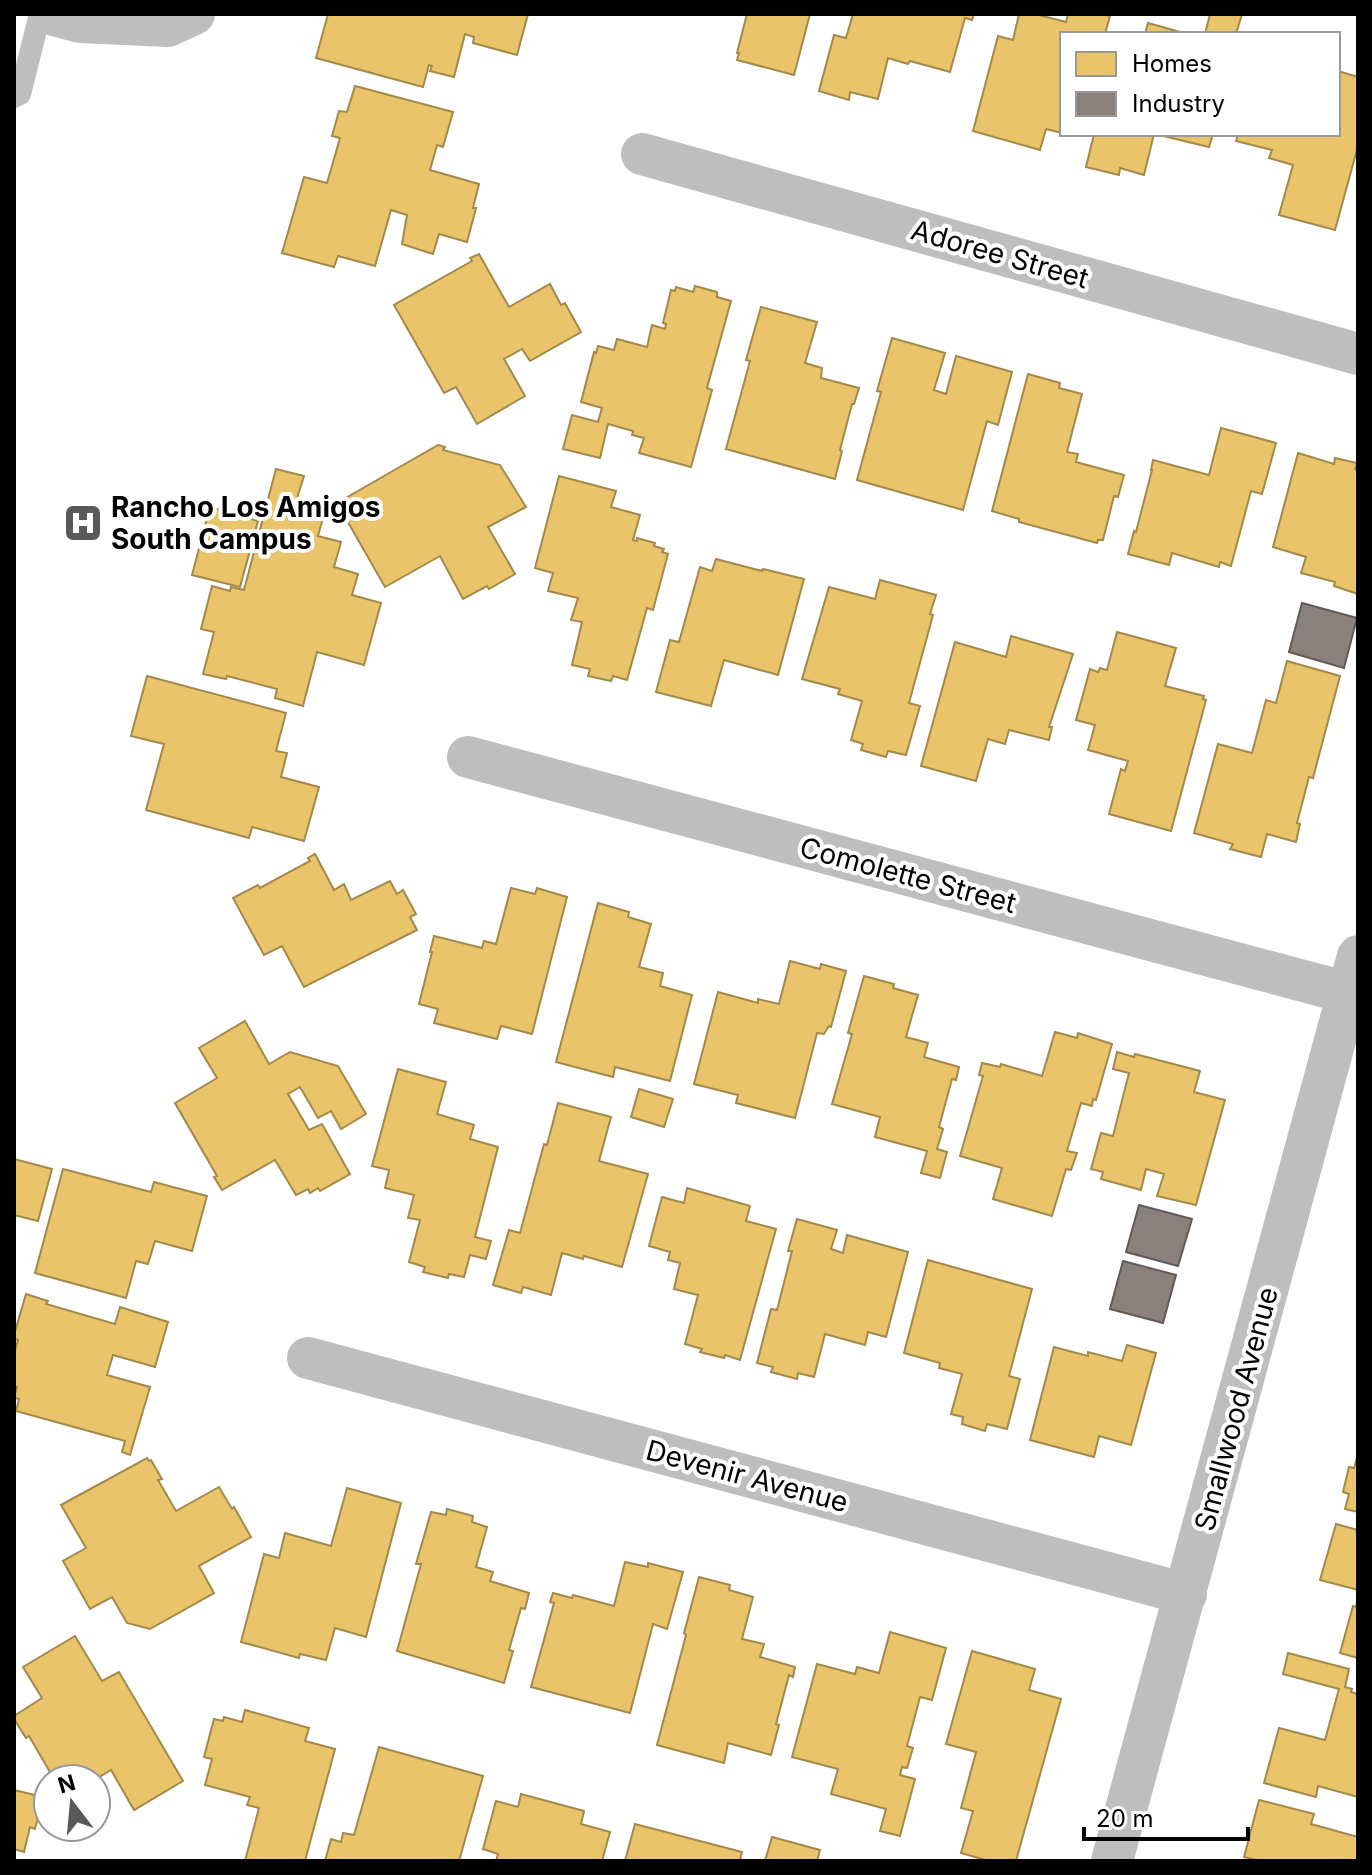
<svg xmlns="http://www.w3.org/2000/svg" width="1372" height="1875" font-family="Inter,sans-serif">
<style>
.homes{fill:#e9c46a;stroke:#a3894a;stroke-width:2}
.industry{fill:#8a817c;stroke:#615a57;stroke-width:2}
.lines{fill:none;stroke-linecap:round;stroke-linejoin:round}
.service{stroke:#bebebe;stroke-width:22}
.minor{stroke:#bebebe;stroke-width:42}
.labels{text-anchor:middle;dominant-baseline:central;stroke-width:8;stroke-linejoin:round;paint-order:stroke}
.street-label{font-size:28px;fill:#000;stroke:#fff}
.poi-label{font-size:28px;font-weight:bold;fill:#000;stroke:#fff;text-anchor:start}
</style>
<rect width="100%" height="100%" fill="#fff"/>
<g class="homes">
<polygon points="328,14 528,14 517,55 473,43 474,37 465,34 454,77 430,71 432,66 429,65 423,87 316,58"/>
<polygon points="747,14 810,14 794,75 737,60 739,53 737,53"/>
<polygon points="853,14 974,14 972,20 965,18 950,72 910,61 908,64 888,58 878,99 850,92 849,100 819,91 834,35 846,38"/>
<polygon points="1019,14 1035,14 1066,22 1068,14 1100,14 1110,16 1105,34 1062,34 1062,133 1046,129 1040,150 973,131 998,36 1013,40"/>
<polygon points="1210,14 1242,14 1236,34 1205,34"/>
<polygon points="1148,23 1187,34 1145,34"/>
<polygon points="1338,71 1358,77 1358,146 1335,230 1279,215 1293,165 1269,158 1272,150 1236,141 1238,134 1338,134"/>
<polygon points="355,86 453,112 443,147 437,145 430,170 479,184 473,208 476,208 467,242 439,234 433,254 402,244 407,215 391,210 375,266 338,256 334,267 282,253 304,177 327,183 340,138 332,136 339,111 347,112"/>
<polygon points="1094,134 1154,134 1144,175 1120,168 1119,175 1086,167"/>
<polygon points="1155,134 1213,134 1209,147"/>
<polygon points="479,254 509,307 550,284 561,305 565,303 581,332 530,361 522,349 504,359 525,396 477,424 456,387 444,393 394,305 472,261 470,258"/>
<polygon points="695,286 717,292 717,297 731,301 707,388 712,390 691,467 639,453 644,438 632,435 633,431 608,424 600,458 563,449 572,415 598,422 602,408 581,402 594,352 596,353 598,346 614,350 617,339 647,347 652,325 665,329 666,324 663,323 671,290 675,291 676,287 693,292"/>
<polygon points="761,307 817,322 805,363 822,368 821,378 859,388 854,404 852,404 840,450 842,451 835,479 726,449 750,361 746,360"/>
<polygon points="892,338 945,353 934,390 946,394 956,356 1012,372 998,425 987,421 963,510 857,480 881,392 877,391"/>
<polygon points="1028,374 1060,383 1059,388 1082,394 1067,452 1078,454 1076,462 1124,475 1118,497 1114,496 1103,540 1098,540 1097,543 1019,522 1019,519 992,511"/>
<polygon points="1221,428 1276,443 1262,494 1251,491 1231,566 1220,562 1219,567 1172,553 1169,565 1128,554 1134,531 1136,532 1152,470 1151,470 1153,460 1209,475"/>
<polygon points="438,445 445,447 443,450 500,465 526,507 488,527 515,574 489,589 487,586 463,599 440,556 385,587 337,503"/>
<polygon points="1298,453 1334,464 1335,458 1357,463 1355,469 1358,470 1358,594 1334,586 1335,582 1301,573 1306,557 1273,547"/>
<polygon points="276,469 304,476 297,498 314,502 311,514 323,518 318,536 341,542 334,567 358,574 352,595 381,603 364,665 317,652 303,706 275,698 277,689 227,676 226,679 203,674 214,632 201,629 212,586 230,591 231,587 244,590"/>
<polygon points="559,476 616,491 611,507 640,515 633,540 637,541 637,538 655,543 654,546 664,549 662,552 668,554 653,610 647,608 627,680 613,676 611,681 588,676 590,669 572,665 582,622 571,620 578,598 548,591 553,573 535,568"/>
<polygon points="210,507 258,521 240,587 192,575"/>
<polygon points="716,559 762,571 763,569 804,579 778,675 724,660 711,706 656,692 670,640 679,642 700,567 712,571"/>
<polygon points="880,580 936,595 930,614 933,615 909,703 920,706 906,755 888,751 886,757 861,750 863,744 851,740 862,701 838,694 840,689 802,679 829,587 875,599"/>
<polygon points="1117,632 1176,648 1165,686 1204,696 1203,699 1206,700 1171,831 1109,814 1121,769 1125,771 1128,761 1088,750 1095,725 1076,720 1090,669 1098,672 1100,668 1107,670"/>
<polygon points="1011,636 1073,654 1049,727 1052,727 1049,740 1009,730 1005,744 988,739 976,781 921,766 955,642 1006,657"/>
<polygon points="1287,661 1340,676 1313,778 1309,777 1297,823 1300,824 1296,842 1267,834 1261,857 1230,849 1233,844 1194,833 1218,744 1252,753 1266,700 1276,703"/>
<polygon points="147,676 286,713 276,751 287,753 281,777 319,787 304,841 252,827 249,838 146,810 164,744 131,736"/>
<polygon points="315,854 334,890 344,884 351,900 390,881 397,894 403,890 416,914 410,917 417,930 304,987 282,946 264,955 233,898 258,885 260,888 310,861 308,858"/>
<polygon points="511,888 535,894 537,888 567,897 532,1034 501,1026 497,1039 434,1023 438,1009 419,1004 432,952 430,952 434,936 482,948 484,941 496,944"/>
<polygon points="598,903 629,912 628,917 651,924 639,967 663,973 660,986 692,995 670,1081 615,1067 613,1077 556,1062"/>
<polygon points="790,961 820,969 821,964 846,971 831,1027 829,1026 824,1034 817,1033 795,1118 736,1103 738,1095 694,1084 718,992 758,1003 758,999 779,1004"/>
<polygon points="864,976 894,984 893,988 918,995 906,1037 928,1043 924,1057 959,1067 956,1080 952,1079 939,1127 943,1129 937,1149 947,1152 940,1178 921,1173 927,1151 875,1137 880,1117 832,1104 852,1034 848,1033"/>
<polygon points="245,1021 269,1064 290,1052 338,1066 366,1114 341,1129 331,1111 318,1118 300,1087 288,1094 309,1130 322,1124 350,1174 320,1191 318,1188 310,1193 308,1189 296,1195 275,1160 222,1190 214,1177 217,1176 175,1103 217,1078 199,1048"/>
<polygon points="1055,1032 1077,1038 1078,1033 1112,1044 1096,1100 1093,1099 1092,1106 1081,1103 1067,1151 1077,1153 1071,1170 1066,1169 1052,1216 993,1199 1002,1168 960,1156 983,1076 979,1075 982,1063 1000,1067 1001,1064 1042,1076"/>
<polygon points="1117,1052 1134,1057 1135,1054 1200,1071 1194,1092 1225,1100 1196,1205 1157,1196 1164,1174 1146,1169 1141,1190 1101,1179 1103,1172 1091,1169 1101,1133 1113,1136 1129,1073 1113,1069"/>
<polygon points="398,1069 446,1082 437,1114 474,1125 470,1139 498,1147 475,1237 491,1241 486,1259 470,1255 464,1277 449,1274 448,1278 423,1272 425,1267 409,1262 420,1220 408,1218 414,1195 385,1188 389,1170 372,1166"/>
<polygon points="639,1089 673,1099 664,1127 631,1117"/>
<polygon points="558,1103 611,1117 599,1161 648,1174 622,1267 584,1256 583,1259 562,1253 551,1295 523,1287 521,1293 493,1285 509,1230 520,1233 544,1144 547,1145"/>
<polygon points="14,1159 52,1169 38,1221 14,1215"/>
<polygon points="63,1169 151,1192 154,1182 207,1196 192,1251 155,1241 148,1264 136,1261 126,1298 35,1273"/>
<polygon points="687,1188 750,1206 746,1221 776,1229 740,1360 725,1355 724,1358 700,1352 702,1349 685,1344 698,1295 674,1289 680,1263 668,1260 670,1252 649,1246 662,1197 684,1203"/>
<polygon points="797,1219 837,1230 831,1249 843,1253 847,1235 908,1252 886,1337 868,1332 865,1345 825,1334 814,1377 798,1373 797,1379 771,1372 773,1367 757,1363 771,1309 777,1310 792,1251 788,1251"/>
<polygon points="928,1260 1032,1289 1009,1376 1020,1379 1007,1429 987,1424 985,1431 962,1424 963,1417 951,1414 962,1374 939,1368 940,1363 904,1353"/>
<polygon points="26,1294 48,1301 46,1304 115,1324 120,1307 168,1322 155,1367 113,1355 107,1375 150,1387 130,1455 122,1452 125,1441 16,1411 19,1399 14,1398 17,1387 14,1386 14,1354 18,1340 14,1339 14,1335"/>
<polygon points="1127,1345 1156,1353 1131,1445 1099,1436 1094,1457 1030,1440 1054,1347 1088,1356 1088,1352 1122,1361"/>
<polygon points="1358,1454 1358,1512 1345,1509 1349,1494 1343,1492 1349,1467 1354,1468"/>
<polygon points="147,1458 149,1461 151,1460 162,1479 158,1480 176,1511 219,1487 232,1509 234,1507 251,1537 199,1566 214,1593 150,1629 127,1623 112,1597 90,1609 63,1561 86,1548 61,1505"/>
<polygon points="347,1488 401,1503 366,1637 335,1628 326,1660 300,1654 299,1658 241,1642 264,1554 279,1558 285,1533 331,1546"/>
<polygon points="447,1509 473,1516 472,1522 487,1527 476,1567 493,1572 490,1581 529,1593 525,1609 521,1608 509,1650 513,1651 504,1683 397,1651 421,1564 416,1564 431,1512 446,1515"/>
<polygon points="1336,1524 1358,1530 1358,1590 1320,1580"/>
<polygon points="625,1562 648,1567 648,1563 683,1572 667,1629 653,1624 630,1713 531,1687 554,1603 550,1602 553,1593 572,1598 573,1595 614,1606"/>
<polygon points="699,1577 730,1585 729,1590 753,1597 742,1639 764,1644 760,1657 795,1667 793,1677 789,1675 776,1724 779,1725 771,1755 728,1743 724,1763 657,1745 686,1635 684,1633"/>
<polygon points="1358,1597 1358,1658 1340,1653 1353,1606 1356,1607"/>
<polygon points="890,1632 946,1648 932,1700 920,1697 907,1746 913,1748 907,1768 902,1767 900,1775 915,1779 900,1836 880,1831 886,1809 831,1794 838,1769 792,1757 817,1664 855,1674 857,1667 879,1673"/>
<polygon points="75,1636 102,1681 119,1672 183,1781 134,1810 111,1770 96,1779 54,1779 29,1736 26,1738 14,1719 14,1716 42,1698 23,1667"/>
<polygon points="972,1651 1035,1669 1029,1690 1061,1699 1016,1861 989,1861 961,1853 973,1811 961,1808 976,1752 946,1744"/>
<polygon points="1288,1653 1349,1669 1345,1687 1352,1689 1351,1692 1358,1694 1358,1797 1318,1786 1316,1797 1264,1783 1279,1728 1325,1740 1339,1689 1283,1674"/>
<polygon points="245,1710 309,1728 305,1741 335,1749 305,1861 245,1861 259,1808 247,1805 250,1797 205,1785 212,1759 204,1757 214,1719 223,1721 224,1717 242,1722"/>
<polygon points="379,1747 483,1776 459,1861 325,1861 331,1839 341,1842 343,1833 354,1835"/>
<polygon points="14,1790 43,1797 35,1829 30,1827 24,1852 14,1849"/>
<polygon points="521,1794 584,1811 581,1824 610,1832 602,1861 496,1861 498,1854 483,1849 496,1801 518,1807"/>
<polygon points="1259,1800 1314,1814 1311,1824 1358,1837 1358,1861 1260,1861 1244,1857"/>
<polygon points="635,1824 742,1852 740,1861 625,1861"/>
<polygon points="772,1837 820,1850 817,1861 765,1861"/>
</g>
<g class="industry">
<polygon points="1302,603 1357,618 1344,668 1289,652"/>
<polygon points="1139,1205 1192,1219 1178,1266 1126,1252"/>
<polygon points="1123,1261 1176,1275 1163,1323 1110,1309"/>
</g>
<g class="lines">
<polyline class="service" points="14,97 20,94 40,14"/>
<g class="minor">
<polyline points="50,14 80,22 168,26 194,14"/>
<polyline points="642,154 1358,354"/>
<polyline points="468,757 1348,993"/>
<polyline points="308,1358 1186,1594"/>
<polyline points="1112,1861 1358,956"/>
</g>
</g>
<defs>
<symbol id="hospital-square" viewBox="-11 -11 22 22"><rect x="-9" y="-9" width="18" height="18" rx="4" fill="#595959" stroke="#fff"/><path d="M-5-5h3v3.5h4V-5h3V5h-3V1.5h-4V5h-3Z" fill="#fff"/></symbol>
</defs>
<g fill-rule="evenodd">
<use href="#hospital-square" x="61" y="501" width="44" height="44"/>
</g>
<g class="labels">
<g class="street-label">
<text transform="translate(1000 254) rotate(16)">Adoree Street</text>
<text transform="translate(908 875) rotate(15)">Comolette Street</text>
<text transform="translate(1236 1409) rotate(-75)">Smallwood Avenue</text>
<text transform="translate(747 1476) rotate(15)">Devenir Avenue</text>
</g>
<g class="poi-label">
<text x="111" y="507">Rancho Los Amigos<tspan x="111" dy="32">South Campus</tspan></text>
</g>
</g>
<rect width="1372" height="1875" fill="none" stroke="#000000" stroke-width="32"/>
<rect x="1060" y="32" width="280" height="104" fill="#ffffff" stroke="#999999" stroke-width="2"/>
<rect x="1076" y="52" width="40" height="24" fill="#e9c46a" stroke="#999999" stroke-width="2"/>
<text x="1132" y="72" font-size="24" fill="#000000">Homes</text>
<rect x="1076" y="92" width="40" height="24" fill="#8a817c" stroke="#999999" stroke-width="2"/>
<text x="1132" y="112" font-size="24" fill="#000000">Industry</text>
<g transform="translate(72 1803) rotate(344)"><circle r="38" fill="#ffffff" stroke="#999999" stroke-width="2"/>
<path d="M0-6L14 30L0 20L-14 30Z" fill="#595959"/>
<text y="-12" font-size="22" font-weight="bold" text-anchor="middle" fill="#000000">N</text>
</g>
<path d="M1084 1827v12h164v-12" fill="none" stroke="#000000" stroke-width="4"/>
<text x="1096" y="1827" font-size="24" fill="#000000" stroke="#ffffff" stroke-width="6" paint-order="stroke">20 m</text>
</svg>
